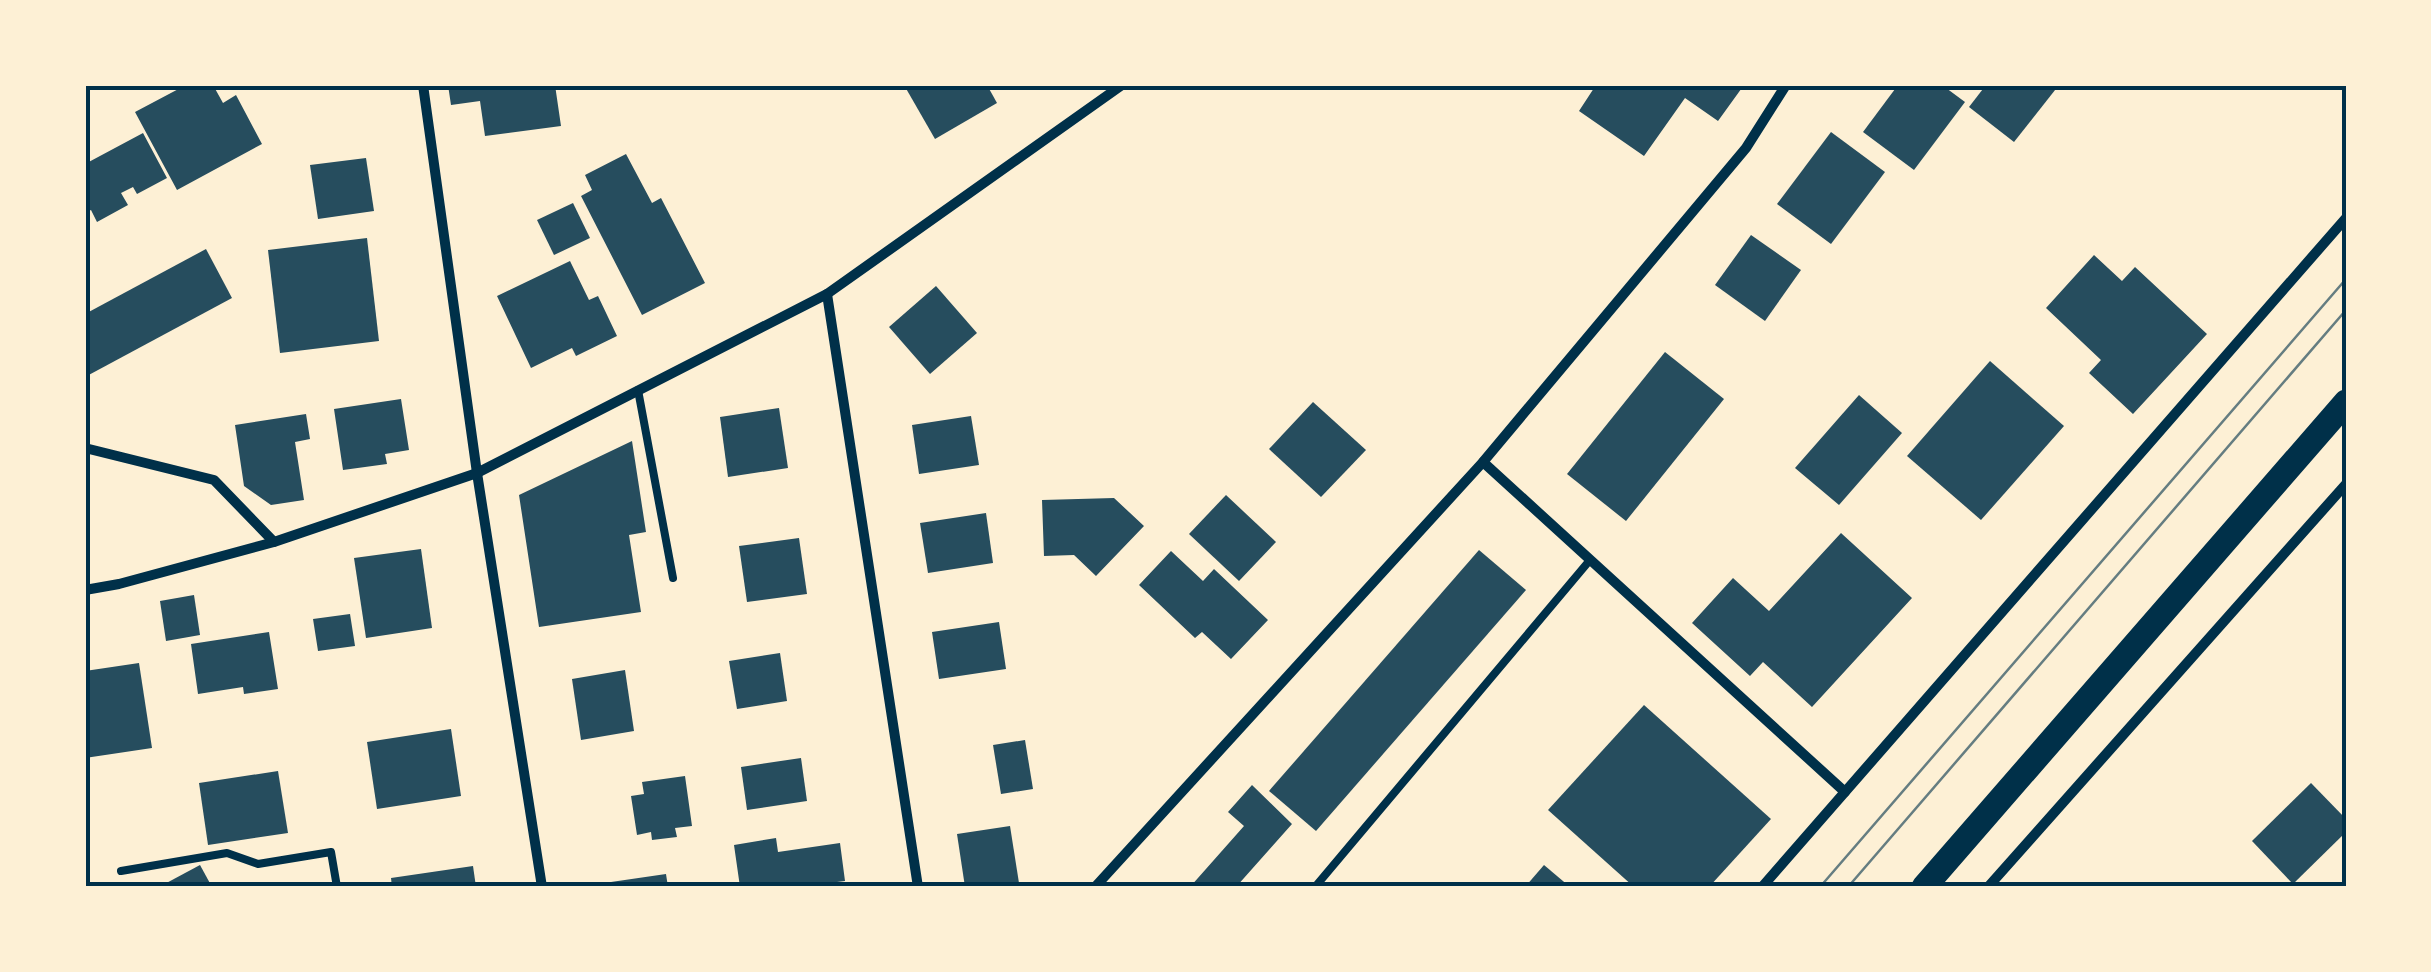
<svg xmlns="http://www.w3.org/2000/svg" width="2431" height="972" font-family="Lato,sans-serif">
<style>
.building{fill:#264d5e}
.lines{fill:none;stroke-linecap:round;stroke-linejoin:round}
.service{stroke:#003049;stroke-width:8}
.minor{stroke:#003049;stroke-width:10}
.primary{stroke:#003049;stroke-width:25}
.tram{stroke:#657d81;stroke-width:2.5}
.neatline{fill:none;stroke:#003049;stroke-width:4}
</style>
<rect width="100%" height="100%" fill="#fdf0d5"/>
<g class="building">
<polygon points="186,85 213,85 223,103 236,95 262,144 177,190 135,112"/>
<polygon points="448,85 555,85 561,126 485,136 480,101 451,105"/>
<polygon points="904,85 987,85 997,103 935,139"/>
<polygon points="1596,85 1744,85 1718,121 1685,98 1644,156 1579,111"/>
<polygon points="1898,85 1942,85 1965,102 1914,170 1863,132"/>
<polygon points="1986,85 2059,85 2014,142 1969,107"/>
<polygon points="1831,132 1885,172 1831,244 1777,204"/>
<polygon points="143,133 167,178 137,194 133,187 121,193 128,205 97,222 91,210 85,213 85,164"/>
<polygon points="626,154 652,203 661,198 705,283 642,315 581,196 592,190 585,175"/>
<polygon points="366,158 374,211 318,219 310,165"/>
<polygon points="573,203 590,238 554,255 537,220"/>
<polygon points="1751,235 1801,270 1765,321 1715,285"/>
<polygon points="367,238 379,341 280,353 268,250"/>
<polygon points="206,249 232,298 85,377 85,314"/>
<polygon points="2094,255 2122,281 2135,267 2207,334 2133,414 2089,373 2101,360 2046,308"/>
<polygon points="570,261 589,300 598,296 617,336 576,356 572,348 531,368 497,296"/>
<polygon points="936,286 977,333 930,374 889,327"/>
<polygon points="1665,352 1724,399 1626,521 1567,474"/>
<polygon points="1990,361 2064,426 1981,520 1907,456"/>
<polygon points="1859,395 1902,433 1839,505 1795,468"/>
<polygon points="401,399 409,450 385,454 387,464 343,470 334,409"/>
<polygon points="1313,402 1366,450 1321,497 1269,449"/>
<polygon points="779,408 788,468 728,477 720,417"/>
<polygon points="306,414 310,439 295,442 304,500 271,505 244,486 235,425"/>
<polygon points="971,416 979,465 919,474 912,425"/>
<polygon points="632,441 646,532 629,535 641,612 539,627 519,495"/>
<polygon points="1226,495 1276,542 1239,581 1189,534"/>
<polygon points="1114,498 1144,526 1096,576 1074,555 1044,556 1042,500"/>
<polygon points="986,513 993,563 928,573 920,523"/>
<polygon points="1841,533 1912,598 1812,707 1763,662 1750,676 1692,623 1733,578 1769,611"/>
<polygon points="799,538 807,594 747,602 739,546"/>
<polygon points="421,549 432,628 366,638 354,558"/>
<polygon points="1479,550 1526,590 1316,831 1269,791"/>
<polygon points="1171,551 1203,581 1214,569 1268,620 1231,659 1202,632 1195,638 1139,585"/>
<polygon points="194,595 200,635 166,641 160,601"/>
<polygon points="350,614 355,646 318,651 313,619"/>
<polygon points="999,622 1006,669 939,679 932,632"/>
<polygon points="269,632 278,689 244,694 243,687 198,694 191,644"/>
<polygon points="780,653 787,701 737,709 729,661"/>
<polygon points="139,663 152,748 85,758 85,671"/>
<polygon points="625,670 634,731 581,740 572,679"/>
<polygon points="1644,705 1771,819 1709,887 1634,887 1548,810"/>
<polygon points="451,729 461,796 377,809 367,742"/>
<polygon points="1025,740 1033,789 1001,794 993,745"/>
<polygon points="801,758 807,801 747,810 741,767"/>
<polygon points="278,771 288,833 208,845 199,783"/>
<polygon points="685,776 692,826 675,828 677,837 652,840 651,832 637,835 631,796 644,794 642,782"/>
<polygon points="2311,783 2346,819 2346,832 2293,884 2252,841"/>
<polygon points="1252,785 1292,824 1236,887 1190,887 1244,826 1228,812"/>
<polygon points="1010,826 1019,883 965,887 957,834"/>
<polygon points="776,838 778,852 840,843 845,881 829,883 830,887 740,887 734,845"/>
<polygon points="200,865 212,887 159,887"/>
<polygon points="1544,865 1570,887 1525,887"/>
<polygon points="473,866 476,887 392,887 391,878"/>
<polygon points="666,874 668,887 612,887 611,882"/>
</g>
<g class="lines">
<g class="service">
<polyline points="638,390 673,578"/>
<polyline points="121,871 227,853 258,864 331,852 337,887"/>
<polyline points="1315,887 1590,560"/>
</g>
<g class="minor">
<polyline points="423,85 477,473 542,887"/>
<polyline points="85,86 87,85"/>
<polyline points="827,294 918,887"/>
<polyline points="85,448 214,480 274,542"/>
<polyline points="1483,462 1845,792"/>
<polyline points="85,590 119,584 274,542 477,473 827,294 1122,85"/>
<polyline points="1095,887 1483,462 1746,148 1786,85"/>
<polyline points="1762,887 2346,218"/>
<polyline points="1988,887 2346,484"/>
</g>
<polyline class="primary" points="1924,887 2346,402"/>
<g class="tram">
<polyline points="1820,887 2346,279"/>
<polyline points="1848,887 2346,310"/>
</g>
</g>
<rect width="2431" height="972" fill="none" stroke="#fdf0d5" stroke-width="175"/>
<rect x="88" y="88" width="2256" height="796" class="neatline"/>
</svg>
